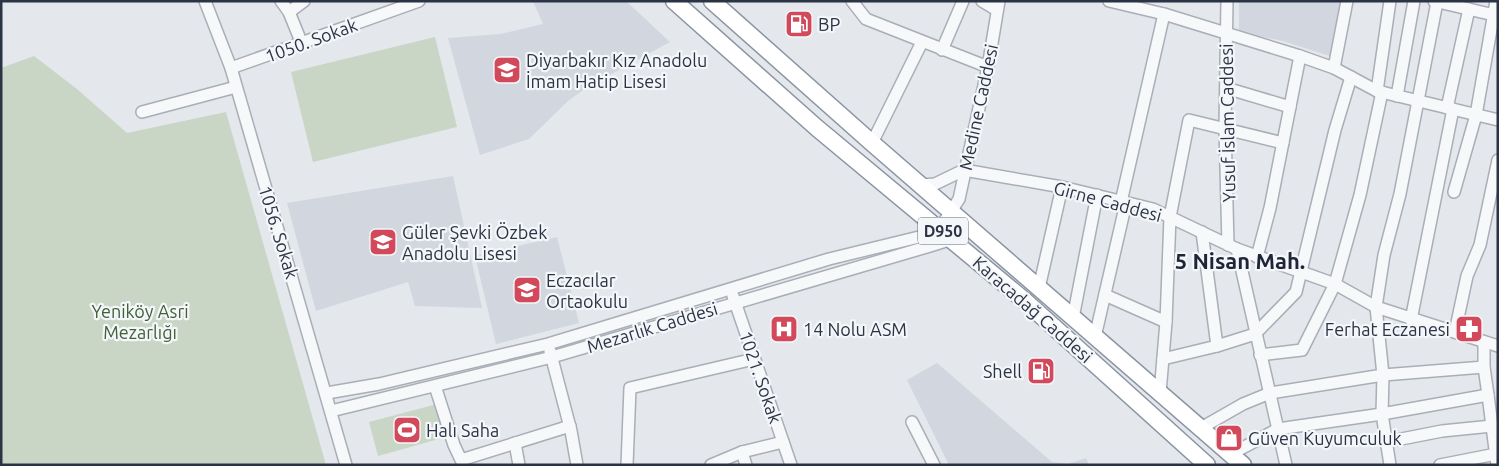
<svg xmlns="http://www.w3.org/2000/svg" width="1499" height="466" font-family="Ubuntu,sans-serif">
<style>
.built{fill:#d2d6de}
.green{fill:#c9d6c5}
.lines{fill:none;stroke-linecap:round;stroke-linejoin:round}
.minor-casing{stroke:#a9aeb7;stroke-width:14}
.highway-casing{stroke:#8b94a3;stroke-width:19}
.minor{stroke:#f7f8fa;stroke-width:11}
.highway{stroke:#fff;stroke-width:16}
.labels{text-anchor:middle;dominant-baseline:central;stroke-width:4.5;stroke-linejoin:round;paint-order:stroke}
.shield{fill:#f4f6f9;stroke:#676e7b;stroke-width:1}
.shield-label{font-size:16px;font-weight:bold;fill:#2b3445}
.poi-label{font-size:18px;fill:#2b3445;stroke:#f4f6f9;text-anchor:start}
.street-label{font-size:18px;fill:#2b3445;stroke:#f4f6f9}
.park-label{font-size:18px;fill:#3f6138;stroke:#f4f6f9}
.district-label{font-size:22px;font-weight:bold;fill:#1d2536;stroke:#f4f6f9}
</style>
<rect width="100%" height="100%" fill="#e4e7ec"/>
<g class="built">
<polygon points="533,1 626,1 670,42 586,88 568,101 529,139 480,155 448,38 500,34 543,24"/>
<polygon points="1239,1 1341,1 1330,56 1283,41 1239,32"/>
<polygon points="453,176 482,308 415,306 408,282 316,311 287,203"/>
<polygon points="557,237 579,323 496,344 475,256"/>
<polygon points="937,363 1052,462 1068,464 1086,458 1089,465 949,465 907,380"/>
</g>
<g class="green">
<polygon points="435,37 457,127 313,162 291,72"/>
<polygon points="34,56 77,89 127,133 226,112 326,465 1,465 1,68"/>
<polygon points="437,404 446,437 378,456 369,422"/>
</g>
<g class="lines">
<defs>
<g id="minor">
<polyline points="205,1 231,68 346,465"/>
<polyline points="281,1 289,12 302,44"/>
<polyline points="852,1 866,19 988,67"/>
<polyline points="982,1 997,10"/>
<polyline points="1109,1 1164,14 1300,56 1334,68 1377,91 1498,120"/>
<polyline points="1227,1 1225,128 1228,245"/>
<polyline points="1434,1 1498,16"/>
<polyline points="289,12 304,1"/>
<polyline points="942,50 963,1"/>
<polyline points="231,68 419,1"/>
<polyline points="1334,68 1347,1"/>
<polyline points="1226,88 1290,107"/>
<polyline points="1377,91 1390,1"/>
<polyline points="1397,96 1414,1"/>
<polyline points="1447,108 1469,9"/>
<polyline points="142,112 236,87"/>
<polyline points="872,143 922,42"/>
<polyline points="964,170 1062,187 1153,209 1237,249 1335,284 1376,307 1498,346"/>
<polyline points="921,185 935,184 964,170"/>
<polyline points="1454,192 1476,115 1496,1"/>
<polyline points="1121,202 1164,14"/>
<polyline points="1237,249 1286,465"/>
<polyline points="1257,257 1270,208 1300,56"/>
<polyline points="1039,288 1062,187"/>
<polyline points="1105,295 1166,322 1170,217 1189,120 1283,143"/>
<polyline points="733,296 791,465"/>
<polyline points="1073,318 1097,195"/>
<polyline points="1411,320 1453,109"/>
<polyline points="1455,332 1467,276 1480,245 1498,160"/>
<polyline points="1095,337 1126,203"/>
<polyline points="1217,346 1255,334 1296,292 1335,130 1351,77"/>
<polyline points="550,351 571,431 577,465"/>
<polyline points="1260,355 1302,350 1335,284 1360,195 1382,92"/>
<polyline points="1163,359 1217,346 1202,232"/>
<polyline points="435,386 454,445 461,460 570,426"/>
<polyline points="327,393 379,384 548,344 829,259 923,236 940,228 959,199 988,67 999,1"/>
<polyline points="1160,393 1166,322"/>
<polyline points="1488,395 1497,465"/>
<polyline points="331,411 552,357 930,246 952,239 966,225"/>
<polyline points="912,422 934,465"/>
<polyline points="1201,428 1243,404 1270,393 1383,375 1484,367 1484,342"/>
<polyline points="1386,442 1442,431 1492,426"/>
<polyline points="515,443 519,465"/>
<polyline points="742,452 746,465"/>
<polyline points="1231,454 1278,429 1382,414 1488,395 1484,367"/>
<polyline points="627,465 630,388 754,359"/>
<polyline points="711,465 742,452 783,442"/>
<polyline points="1390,465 1382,414 1383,375 1376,307 1384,255 1400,194 1437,2"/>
<polyline points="1440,465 1496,454"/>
</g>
<g id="highway">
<polyline points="674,1 817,128 1025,301 1207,465"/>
<polyline points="712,1 872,143 1243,465"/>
</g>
</defs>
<use href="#minor" class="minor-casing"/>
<use href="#highway" class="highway-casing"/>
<use href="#minor" class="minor"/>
<use href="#highway" class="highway"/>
</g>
<defs>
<symbol id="fuel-square" viewBox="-11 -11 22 22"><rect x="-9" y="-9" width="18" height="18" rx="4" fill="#d1495b" stroke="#f4f6f9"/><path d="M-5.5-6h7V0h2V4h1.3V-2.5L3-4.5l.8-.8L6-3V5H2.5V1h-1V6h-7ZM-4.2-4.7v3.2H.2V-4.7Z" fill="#fff"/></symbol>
<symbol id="school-square" viewBox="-11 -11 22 22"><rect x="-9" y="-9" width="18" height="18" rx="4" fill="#d1495b" stroke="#f4f6f9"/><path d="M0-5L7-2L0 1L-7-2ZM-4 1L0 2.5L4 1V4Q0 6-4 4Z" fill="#fff"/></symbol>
<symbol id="hospital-square" viewBox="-11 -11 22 22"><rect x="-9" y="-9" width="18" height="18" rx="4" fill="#d1495b" stroke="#f4f6f9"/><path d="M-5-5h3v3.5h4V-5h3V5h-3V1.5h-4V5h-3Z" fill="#fff"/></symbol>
<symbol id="pharmacy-square" viewBox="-11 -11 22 22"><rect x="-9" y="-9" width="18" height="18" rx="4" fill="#d1495b" stroke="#f4f6f9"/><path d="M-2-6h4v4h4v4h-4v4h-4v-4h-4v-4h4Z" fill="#fff"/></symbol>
<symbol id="stadium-square" viewBox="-11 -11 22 22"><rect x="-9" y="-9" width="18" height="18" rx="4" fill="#d1495b" stroke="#f4f6f9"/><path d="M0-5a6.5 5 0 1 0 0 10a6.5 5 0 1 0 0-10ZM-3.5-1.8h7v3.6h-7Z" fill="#fff"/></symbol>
<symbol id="shop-square" viewBox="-11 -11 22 22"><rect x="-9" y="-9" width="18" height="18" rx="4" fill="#d1495b" stroke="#f4f6f9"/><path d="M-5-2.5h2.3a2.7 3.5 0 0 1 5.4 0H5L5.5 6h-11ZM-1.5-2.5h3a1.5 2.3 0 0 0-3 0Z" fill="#fff"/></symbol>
</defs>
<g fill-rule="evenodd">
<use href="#fuel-square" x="783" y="8" width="32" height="32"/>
<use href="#school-square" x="491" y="54" width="32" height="32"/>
<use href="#school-square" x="367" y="226" width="32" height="32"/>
<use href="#school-square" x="511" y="274" width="32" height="32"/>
<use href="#hospital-square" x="768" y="313" width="32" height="32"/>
<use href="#pharmacy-square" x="1453" y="313" width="32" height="32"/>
<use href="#fuel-square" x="1025" y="355" width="32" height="32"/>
<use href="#stadium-square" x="391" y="414" width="32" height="32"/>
<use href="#shop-square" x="1213" y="422" width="32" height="32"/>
</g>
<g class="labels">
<rect class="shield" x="918" y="217.5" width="50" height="27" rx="4"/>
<g class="shield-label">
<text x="943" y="231">D950</text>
</g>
<g class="poi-label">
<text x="818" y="24">BP</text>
<text x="526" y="60">Diyarbakır Kız Anadolu<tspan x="526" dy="21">İmam Hatip Lisesi</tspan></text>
<text x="402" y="232">Güler Şevki Özbek<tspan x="402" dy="21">Anadolu Lisesi</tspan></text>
<text x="546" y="280">Eczacılar<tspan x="546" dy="21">Ortaokulu</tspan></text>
<text x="803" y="329">14 Nolu ASM</text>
<text x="1450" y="329" text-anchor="end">Ferhat Eczanesi</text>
<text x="1022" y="371" text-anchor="end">Shell</text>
<text x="426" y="430">Halı Saha</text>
<text x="1248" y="438">Güven Kuyumculuk</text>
</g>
<g class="street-label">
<text transform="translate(311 40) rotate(-20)">1050. Sokak</text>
<text transform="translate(978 107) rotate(-78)">Medine Caddesi</text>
<text transform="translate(1227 123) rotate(-91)">Yusuf İslam Caddesi</text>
<text transform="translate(1108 201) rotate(15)">Girne Caddesi</text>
<text transform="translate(279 232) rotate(73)">1056. Sokak</text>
<text transform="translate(1033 309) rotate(41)">Karacadağ Caddesi</text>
<text transform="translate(652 327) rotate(-17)">Mezarlık Caddesi</text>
<text transform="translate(761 377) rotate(71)">1021. Sokak</text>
</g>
<g class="park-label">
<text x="140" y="311">Yeniköy Asri<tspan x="140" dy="21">Mezarlığı</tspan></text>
</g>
<g class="district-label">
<text x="1240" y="260">5 Nisan Mah.</text>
</g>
</g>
<rect width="1499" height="466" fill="none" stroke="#2b3445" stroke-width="5"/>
</svg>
